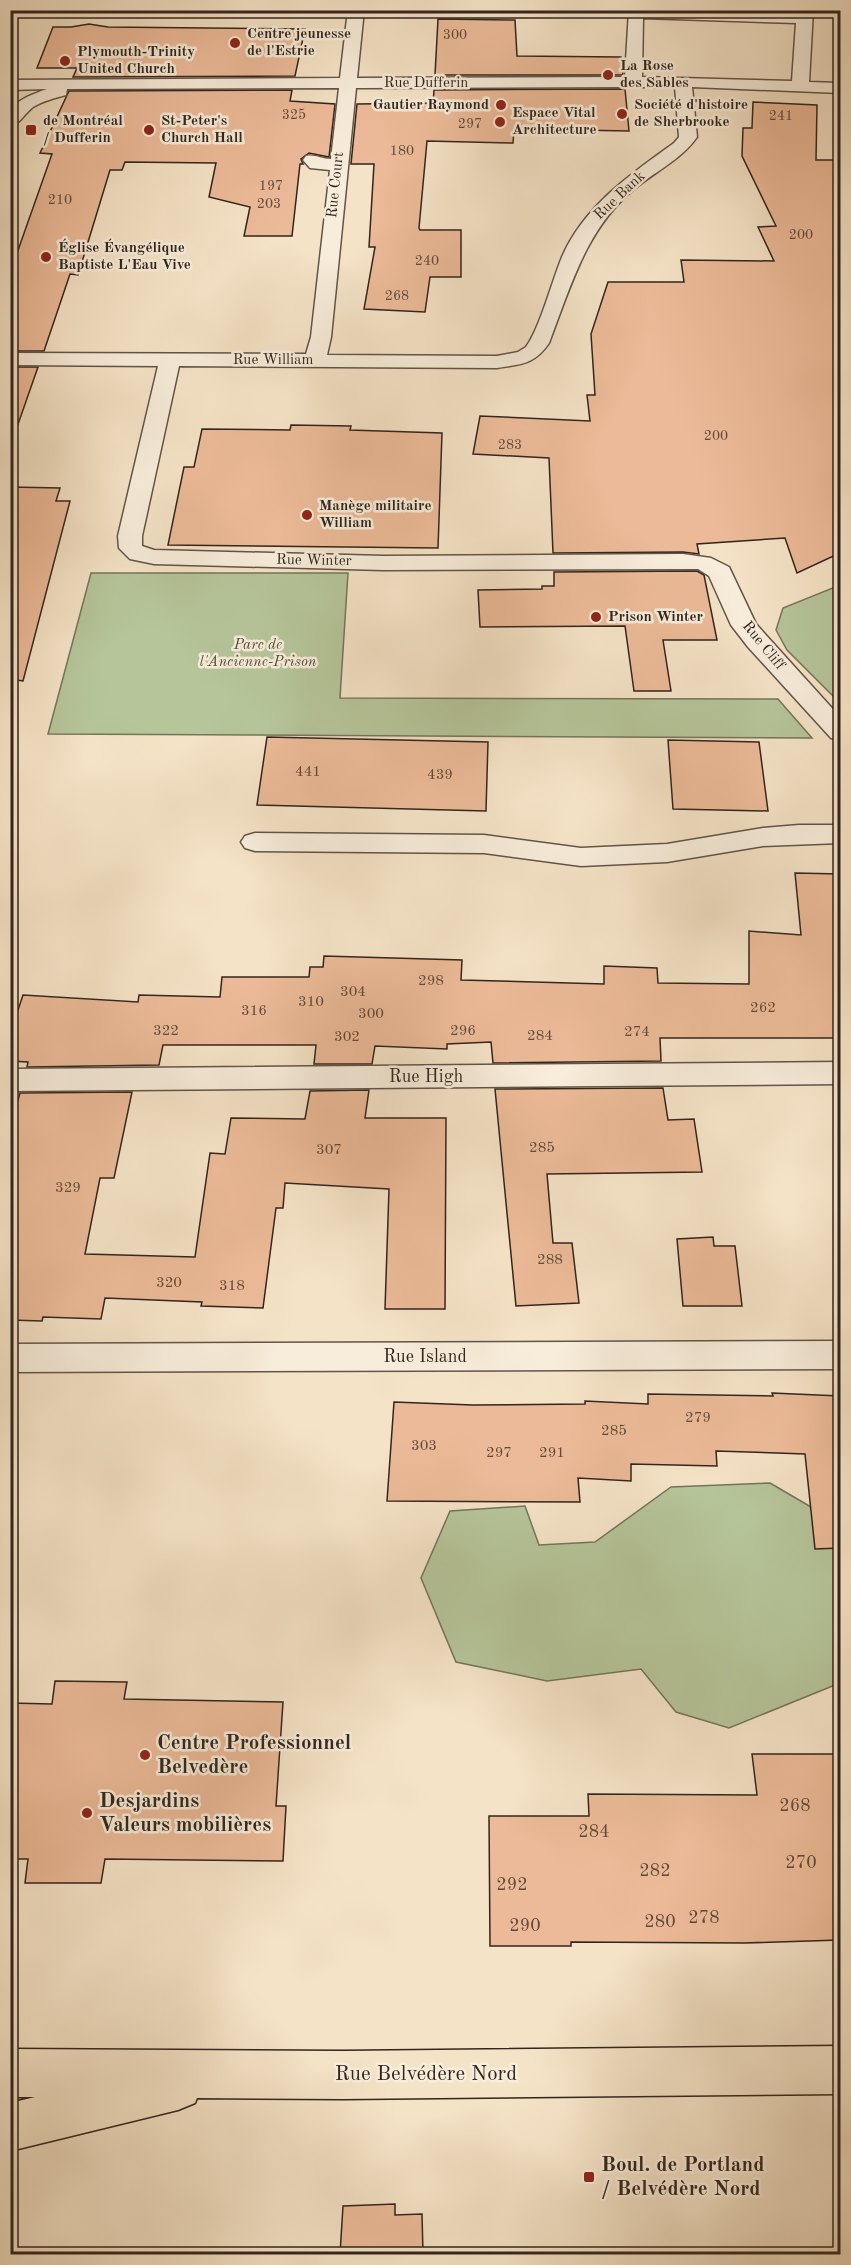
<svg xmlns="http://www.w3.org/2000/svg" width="851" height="2265" font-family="'Old Standard TT',serif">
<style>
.green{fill:#b6c59a;stroke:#74755c;stroke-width:1.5}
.building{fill:#ecba98;stroke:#31251d;stroke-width:1.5}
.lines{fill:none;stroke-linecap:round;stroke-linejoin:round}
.minor-casing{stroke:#625448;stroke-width:3}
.major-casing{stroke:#31251d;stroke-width:3}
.minor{fill:#f8eddb;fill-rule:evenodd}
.major{fill:#f5e3c7;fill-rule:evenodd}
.poi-dot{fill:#8f2418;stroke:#f8eddb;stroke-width:2}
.labels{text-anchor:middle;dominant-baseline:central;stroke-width:5;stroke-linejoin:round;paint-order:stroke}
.far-number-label{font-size:14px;fill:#604a3c}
.far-poi-label{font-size:15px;font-weight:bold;fill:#31251d;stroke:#f8eddb;text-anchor:start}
.far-street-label{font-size:15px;fill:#31251d;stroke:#f8eddb}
.far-park-label{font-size:15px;font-style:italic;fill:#524d3c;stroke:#f8eddb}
.number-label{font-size:15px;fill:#604a3c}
.street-label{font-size:18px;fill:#31251d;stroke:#f8eddb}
.near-number-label{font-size:18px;fill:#604a3c}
.near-poi-label{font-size:21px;font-weight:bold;fill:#31251d;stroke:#f8eddb;text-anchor:start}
.near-street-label{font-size:21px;fill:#31251d;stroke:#f8eddb}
</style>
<rect width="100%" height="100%" fill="#f5e3c7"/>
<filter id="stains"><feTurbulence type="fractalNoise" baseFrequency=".00333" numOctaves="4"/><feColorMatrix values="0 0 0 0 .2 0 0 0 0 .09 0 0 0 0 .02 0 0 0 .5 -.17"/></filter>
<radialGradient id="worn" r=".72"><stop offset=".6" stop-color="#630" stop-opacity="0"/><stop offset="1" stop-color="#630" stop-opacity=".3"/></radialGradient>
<g class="green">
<polygon points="91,573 348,573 340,698 778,699 812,738 48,734"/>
<polygon points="840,585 840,703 787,650 776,630 783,608"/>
<polygon points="770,1483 840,1524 840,1683 729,1728 676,1712 641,1669 547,1681 456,1662 421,1578 450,1511 525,1506 539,1545 595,1542 671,1487"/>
</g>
<g class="building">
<polygon points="438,19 515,20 517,56 621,57 623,75 435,75"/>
<polygon points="89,24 108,27 305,29 295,76 73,77 77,68 37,68 53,27 71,27"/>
<polygon points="625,89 629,131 521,129 514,130 513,143 427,141 419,228 420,230 461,230 461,277 430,277 425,312 364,309 375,247 369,247 374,164 351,164 357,104 433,103 434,90"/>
<polygon points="292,90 290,101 335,104 329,157 309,153 301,159 303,164 300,164 292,236 244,236 250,207 209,197 216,163 125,162 122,170 110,170 78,275 70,274 44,351 10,351 10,273 52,154 40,153 69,91"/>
<polygon points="753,102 817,105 816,160 840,160 840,553 797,573 785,538 697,544 699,554 683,552 553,553 549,458 473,454 480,416 590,421 587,395 595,395 591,334 608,282 684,282 681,260 774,261 758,227 776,226 742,156 743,128 752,128"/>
<polygon points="10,367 38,367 16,430 10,429"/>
<polygon points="291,425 351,426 350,430 442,433 438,548 168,545 184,467 194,467 202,429 290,430"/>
<polygon points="10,487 60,488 56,501 70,501 23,681 10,679"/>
<polygon points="697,571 704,575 717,640 663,640 671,691 634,691 625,626 480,627 478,590 542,589 542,586 554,586 554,572"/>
<polygon points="267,737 488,742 486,811 257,805"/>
<polygon points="668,740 759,742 768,811 673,809"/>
<polygon points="795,873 840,874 840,1038 660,1038 661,1061 493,1063 491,1042 447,1044 447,1049 375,1046 372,1064 314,1064 316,1045 163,1045 159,1065 27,1067 28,1062 10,1061 10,1034 23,995 138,1002 139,995 220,997 222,977 309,977 310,967 323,967 324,956 462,960 461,980 604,984 604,966 657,968 658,983 749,984 749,931 801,935"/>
<polygon points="663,1088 668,1120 694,1119 702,1172 547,1174 553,1243 572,1243 579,1303 516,1306 495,1089"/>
<polygon points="369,1090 365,1118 446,1118 445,1309 385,1309 389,1189 285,1183 283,1208 276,1208 263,1308 201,1306 202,1302 105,1298 101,1319 43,1317 42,1321 10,1320 10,1129 20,1093 132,1092 114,1178 100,1178 85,1254 195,1257 210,1153 225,1154 231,1118 305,1119 310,1091"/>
<polygon points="713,1237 714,1246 735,1246 742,1306 683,1306 677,1239"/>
<polygon points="772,1393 840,1396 840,1548 815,1549 805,1454 716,1451 717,1466 631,1464 631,1481 578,1478 580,1502 387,1501 394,1402 473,1405 585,1404 585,1401 648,1404 648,1394 773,1396"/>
<polygon points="55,1681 127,1682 124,1699 283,1702 276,1806 286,1806 283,1861 105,1859 101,1883 25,1883 28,1859 10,1859 10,1703 52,1704"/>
<polygon points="752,1754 840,1754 840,1940 744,1943 571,1942 571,1946 490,1946 489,1816 589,1816 588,1794 757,1795"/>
<polygon points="395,2204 395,2215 422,2214 423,2254 340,2254 343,2206"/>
</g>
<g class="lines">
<defs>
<g id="minor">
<path d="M 348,10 L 364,10 L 357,78 L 625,77 L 629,10 L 797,13 L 797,10 L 813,10 L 809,82 L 840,83 L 840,93 L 692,87 L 697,137 C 681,160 654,172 633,190 C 586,229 570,288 549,343 C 534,365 521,364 497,368 L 179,366 L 142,536 L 142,546 L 154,550 L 383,556 L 683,554 L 711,558 L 729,567 L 756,624 L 840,717 L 840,740 L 831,738 L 748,647 L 731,625 L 709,576 L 698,569 L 383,570 L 154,564 L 130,559 L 119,548 L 118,536 L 158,366 L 10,365 L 10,353 L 306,354 L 311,337 L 330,170 L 310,168 L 303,160 L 306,156 C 315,154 321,159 331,159 L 339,88 L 67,89 L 66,95 C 55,98 43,101 33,107 C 25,113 20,124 10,126 L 10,109 C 21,98 33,94 47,89 L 10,90 L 10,80 L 340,78 ZM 643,18 L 796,23 L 792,81 L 642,77 ZM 629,87 L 675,87 L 679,137 L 674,143 C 631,174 584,206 562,257 C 552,281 540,328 526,347 L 518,352 L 497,356 L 327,355 L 331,337 L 356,88 Z"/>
<polygon points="799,825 840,825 840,843 763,846 667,862 581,866 484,853 255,851 245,848 241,842 245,836 255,833 484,835 581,848 667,844 763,828"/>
<polygon points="840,1062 840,1084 10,1091 10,1069"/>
<polygon points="840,1341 840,1369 10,1372 10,1344"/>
</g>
<polygon id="major" points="840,2046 840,2094 343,2099 197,2098 195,2103 178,2110 10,2151 10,2103 35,2097 10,2097 10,2049 343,2051"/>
</defs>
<use href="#minor" class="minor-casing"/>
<use href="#major" class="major-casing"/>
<use href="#minor" class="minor"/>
<use href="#major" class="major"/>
</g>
<g class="poi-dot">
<circle cx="235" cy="43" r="6"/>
<circle cx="65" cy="61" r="6"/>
<circle cx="608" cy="75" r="6"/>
<circle cx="501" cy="105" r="6"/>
<circle cx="622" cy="114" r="6"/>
<circle cx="500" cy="122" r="6"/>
<rect x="25" y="124" width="12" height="12" rx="3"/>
<circle cx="149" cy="130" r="6"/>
<circle cx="46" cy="257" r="6"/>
<circle cx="307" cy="515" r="6"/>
<circle cx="596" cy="617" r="6"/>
<circle cx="145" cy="1755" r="6"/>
<circle cx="87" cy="1813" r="6"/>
<rect x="583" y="2171" width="12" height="12" rx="3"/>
</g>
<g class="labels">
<g class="far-number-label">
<text x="455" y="35">300</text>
<text x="294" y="115">325</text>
<text x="781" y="116">241</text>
<text x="470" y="124">297</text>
<text x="402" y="151">180</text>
<text x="271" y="186">197</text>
<text x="60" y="200">210</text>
<text x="269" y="204">203</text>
<text x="801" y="235">200</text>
<text x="427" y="261">240</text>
<text x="397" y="296">268</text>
<text x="716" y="436">200</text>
<text x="510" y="445">283</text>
</g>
<g class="far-poi-label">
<text x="247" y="34">Centre jeunesse<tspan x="247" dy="17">de l'Estrie</tspan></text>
<text x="77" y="52">Plymouth-Trinity<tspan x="77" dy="17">United Church</tspan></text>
<text x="620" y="66">La Rose<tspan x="620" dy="17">des Sables</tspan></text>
<text x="489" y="105" text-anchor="end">Gautier Raymond</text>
<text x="634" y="105">Société d'histoire<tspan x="634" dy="17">de Sherbrooke</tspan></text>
<text x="512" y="113">Espace Vital<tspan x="512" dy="17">Architecture</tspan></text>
<text x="43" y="121">de Montréal<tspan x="43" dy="17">/ Dufferin</tspan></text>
<text x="161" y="121">St-Peter's<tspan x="161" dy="17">Church Hall</tspan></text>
<text x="58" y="248">Église Évangélique<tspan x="58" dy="17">Baptiste L'Eau Vive</tspan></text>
<text x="319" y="506">Manège militaire<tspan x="319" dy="17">William</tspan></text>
<text x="608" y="617">Prison Winter</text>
</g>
<g class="far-street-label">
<text x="426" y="83">Rue Dufferin</text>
<text transform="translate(336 185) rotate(-84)">Rue Court</text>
<text transform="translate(620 196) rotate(-43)">Rue Bank</text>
<text x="273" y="360">Rue William</text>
<text transform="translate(314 561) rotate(1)">Rue Winter</text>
<text transform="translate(763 646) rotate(51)">Rue Cliff</text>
</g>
<g class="far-park-label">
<text x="258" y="645">Parc de<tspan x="258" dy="17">l'Ancienne-Prison</tspan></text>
</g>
<g class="number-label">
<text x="308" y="772">441</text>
<text x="440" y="775">439</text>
<text x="431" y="981">298</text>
<text x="353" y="992">304</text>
<text x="311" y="1002">310</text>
<text x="763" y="1008">262</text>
<text x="254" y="1011">316</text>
<text x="371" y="1014">300</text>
<text x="166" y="1031">322</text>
<text x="463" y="1031">296</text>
<text x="637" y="1032">274</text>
<text x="540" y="1036">284</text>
<text x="347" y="1037">302</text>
<text x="542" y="1148">285</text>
<text x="329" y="1150">307</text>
<text x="68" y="1188">329</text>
<text x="550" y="1260">288</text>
<text x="169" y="1283">320</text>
<text x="232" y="1286">318</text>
<text x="698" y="1418">279</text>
<text x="614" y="1431">285</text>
<text x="424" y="1446">303</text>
<text x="499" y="1453">297</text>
<text x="552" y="1453">291</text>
</g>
<g class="street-label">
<text x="426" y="1077">Rue High</text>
<text x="425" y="1357">Rue Island</text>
</g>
<g class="near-number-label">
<text x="795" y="1806">268</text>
<text x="594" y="1832">284</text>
<text x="801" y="1863">270</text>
<text x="655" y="1871">282</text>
<text x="512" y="1885">292</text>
<text x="704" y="1918">278</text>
<text x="660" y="1922">280</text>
<text x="525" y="1926">290</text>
</g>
<g class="near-poi-label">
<text x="157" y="1743">Centre Professionnel<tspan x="157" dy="24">Belvedère</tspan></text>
<text x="99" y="1801">Desjardins<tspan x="99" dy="24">Valeurs mobilières</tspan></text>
<text x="601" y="2165">Boul. de Portland<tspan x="601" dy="24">/ Belvédère Nord</tspan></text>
</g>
<g class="near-street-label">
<text x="426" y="2074">Rue Belvédère Nord</text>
</g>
</g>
<rect width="851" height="2265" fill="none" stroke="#f5e3c7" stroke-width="36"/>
<rect x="12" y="12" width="827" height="2241" fill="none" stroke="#31251d" stroke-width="3"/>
<rect x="18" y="18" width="815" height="2229" fill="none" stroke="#31251d" stroke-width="1.5"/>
<rect width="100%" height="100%" filter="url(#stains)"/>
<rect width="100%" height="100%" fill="url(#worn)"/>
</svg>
